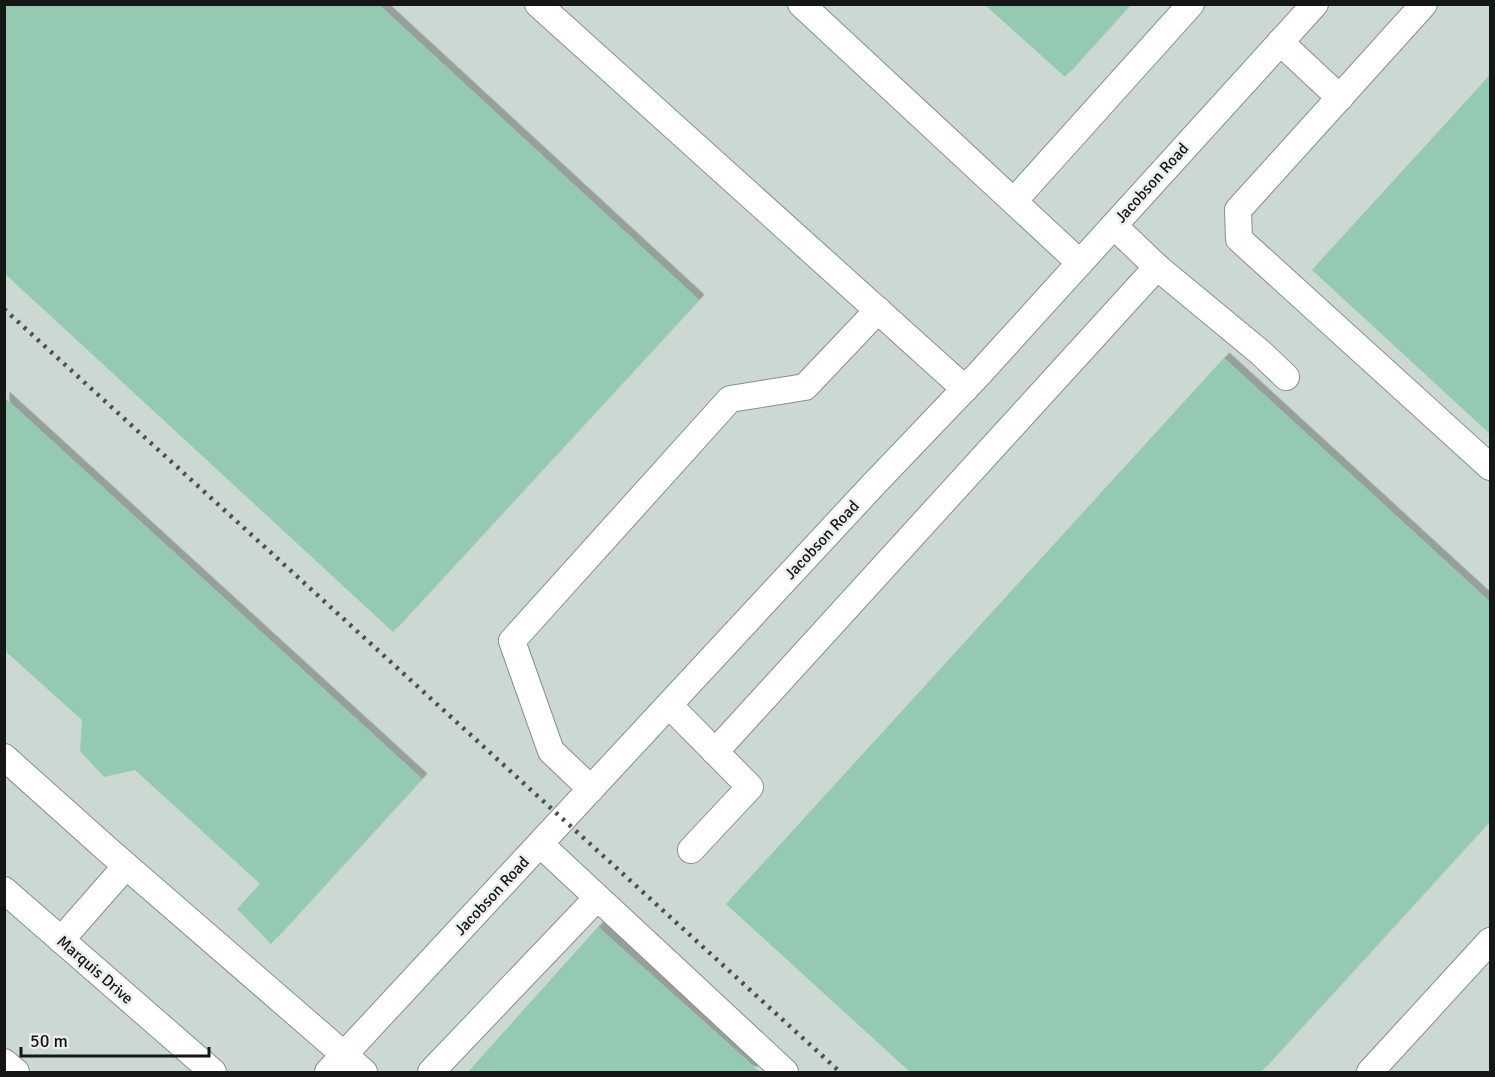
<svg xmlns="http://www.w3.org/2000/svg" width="1495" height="1077" font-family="Signika,sans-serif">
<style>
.built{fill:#ccd9d2}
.building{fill:#94cab2;filter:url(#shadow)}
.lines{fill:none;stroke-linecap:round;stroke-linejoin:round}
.minor-casing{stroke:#898e8c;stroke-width:28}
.minor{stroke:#fff;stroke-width:26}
.rail{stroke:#4e4f4f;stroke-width:4.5;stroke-dasharray:3 6;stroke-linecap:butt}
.labels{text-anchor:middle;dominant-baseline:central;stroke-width:5;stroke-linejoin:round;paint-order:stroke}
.street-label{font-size:16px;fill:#151616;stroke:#ebf0ed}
</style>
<defs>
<filter id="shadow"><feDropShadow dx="5.5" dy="-5.5" stdDeviation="0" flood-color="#0004"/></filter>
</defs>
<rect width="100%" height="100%" fill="#dee2e0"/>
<rect class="built" x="5" y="5" width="1485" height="1067"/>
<g class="building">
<polygon points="8,4 378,4 699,300 393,632 4,273 4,8"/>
<polygon points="984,4 1131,4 1065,77"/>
<polygon points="1490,75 1490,434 1312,270"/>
<polygon points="1224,358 1490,602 1490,821 1261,1072 910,1072 726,904"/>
<polygon points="4,397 422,779 271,944 237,909 260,884 135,770 104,777 80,751 82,720 4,650"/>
<polygon points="598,927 760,1072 468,1072"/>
</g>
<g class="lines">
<defs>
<g id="minor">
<polyline points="538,4 965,389"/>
<polyline points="801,4 1080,263"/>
<polyline points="1424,4 1238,210 1239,239 1490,467"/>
<polyline points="1280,42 1340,98"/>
<polyline points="1014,201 1191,4"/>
<polyline points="1114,226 1157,267"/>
<polyline points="669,705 750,787 691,850"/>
<polyline points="715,752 1157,267 1261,353 1286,377"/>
<polyline points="4,757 109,851 364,1072"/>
<polyline points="591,789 551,751 512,641 730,399 805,387 878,310"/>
<polyline points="540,844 785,1072"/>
<polyline points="4,890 213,1072"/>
<polyline points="61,940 126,866"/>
<polyline points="4,1062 16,1072"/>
<polyline points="328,1072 872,486 979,374 1315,4"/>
<polyline points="431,1072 597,898"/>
<polyline points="1370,1072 1490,941"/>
</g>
</defs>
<use href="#minor" class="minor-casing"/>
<use href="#minor" class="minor"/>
<polyline class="rail" points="4,309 840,1072"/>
</g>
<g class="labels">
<g class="street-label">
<text transform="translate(1152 183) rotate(-48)">Jacobson Road</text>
<text transform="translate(822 540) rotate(-47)">Jacobson Road</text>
<text transform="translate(492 896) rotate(-47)">Jacobson Road</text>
<text transform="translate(95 970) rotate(41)">Marquis Drive</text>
</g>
</g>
<rect width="1495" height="1077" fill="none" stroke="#151616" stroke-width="12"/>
<path d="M21 1047v9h188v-9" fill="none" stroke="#151616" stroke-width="3"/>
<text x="30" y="1047" font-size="18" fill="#151616" stroke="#ebf0ed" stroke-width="4.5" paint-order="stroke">50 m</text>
</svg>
